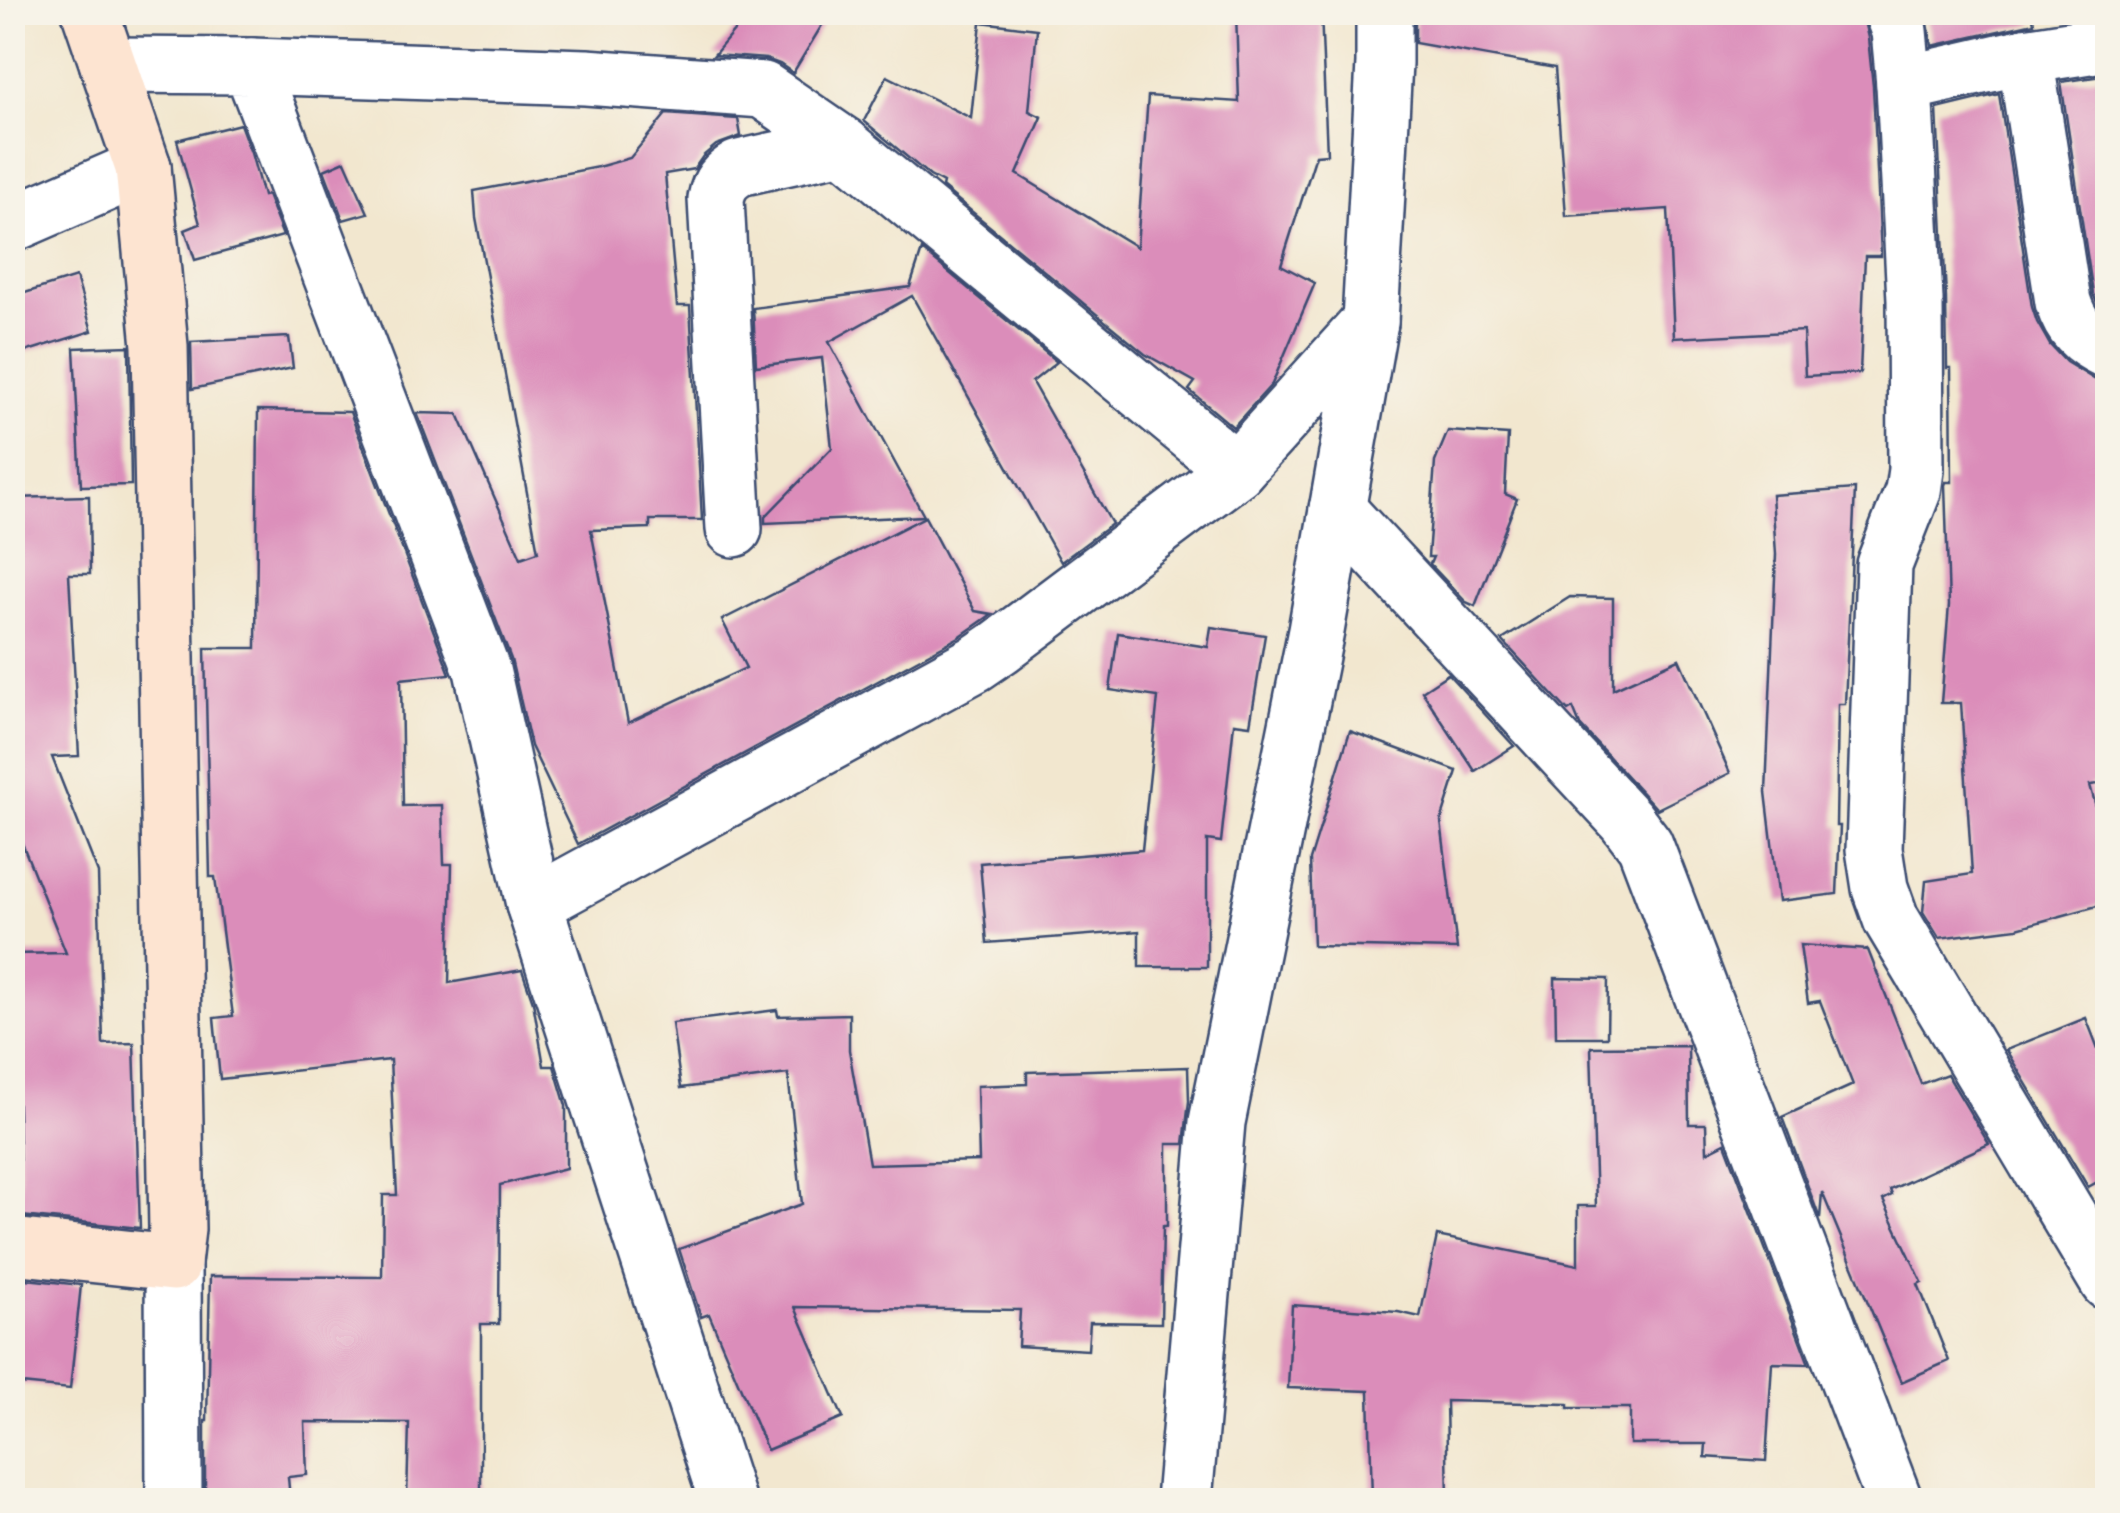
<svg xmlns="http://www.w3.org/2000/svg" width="2120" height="1513" font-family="'Old Standard TT',serif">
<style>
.building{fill:#db8dba}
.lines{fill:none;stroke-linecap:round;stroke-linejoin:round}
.street-casing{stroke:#3b4b6f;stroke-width:60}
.secondary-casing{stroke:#3b4b6f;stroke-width:60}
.street{stroke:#fff;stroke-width:55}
.secondary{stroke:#fde4d1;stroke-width:55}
</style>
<rect width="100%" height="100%" fill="#f7f3e8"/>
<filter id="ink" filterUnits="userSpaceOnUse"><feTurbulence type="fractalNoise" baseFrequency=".01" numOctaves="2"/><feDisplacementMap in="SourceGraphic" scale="20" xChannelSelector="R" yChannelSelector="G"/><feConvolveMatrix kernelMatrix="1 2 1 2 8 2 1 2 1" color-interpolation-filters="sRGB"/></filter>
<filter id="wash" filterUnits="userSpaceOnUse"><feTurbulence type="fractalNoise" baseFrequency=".0048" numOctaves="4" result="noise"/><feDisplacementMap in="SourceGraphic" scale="40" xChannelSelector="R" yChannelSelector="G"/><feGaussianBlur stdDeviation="2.25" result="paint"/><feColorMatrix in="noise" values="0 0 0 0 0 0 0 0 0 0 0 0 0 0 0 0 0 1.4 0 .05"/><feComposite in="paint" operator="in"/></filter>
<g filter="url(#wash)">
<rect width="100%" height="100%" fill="#f2e7cf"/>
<g id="blocks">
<g class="building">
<polygon points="750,12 830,12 793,73 780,64 766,59 714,55"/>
<polygon points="1236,12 1321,12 1327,154 1316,155 1281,265 1315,283 1272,384 1233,427 1189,390 1195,382 1145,354 942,187 943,183 930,176 864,121 887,76 971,118 981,22 1037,29 1029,111 1042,117 1017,174 1137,247 1148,96 1239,102"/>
<polygon points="1415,12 1862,12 1868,38 1873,86 1881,256 1865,256 1860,373 1805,376 1803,331 1674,338 1668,209 1566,216 1555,68 1415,43"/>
<polygon points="1926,12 2032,12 2034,23 1932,46"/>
<polygon points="2108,75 2108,315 2100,308 2093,294 2061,82"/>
<polygon points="1999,94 2032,307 2037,322 2050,345 2066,362 2094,379 2108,382 2108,783 2090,785 2108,850 2108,903 2017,928 1939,938 1923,912 1926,881 1972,874 1961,703 1941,703 1949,605 1945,485 1946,482 1952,482 1951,368 1947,368 1946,298 1937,109"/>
<polygon points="666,114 738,119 741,136 716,145 703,156 694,169 665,174 677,306 690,306 702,520 650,520 650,528 591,530 628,723 746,668 722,620 925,517 975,611 992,614 959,637 578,844 531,746 511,659 417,413 458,414 521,558 538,552 476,218 474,191 598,167 630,158"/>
<polygon points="240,124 251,153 263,196 267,195 283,236 195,260 185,230 200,224 177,140"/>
<polygon points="345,161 368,213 343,220 324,170"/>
<polygon points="922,250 1057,362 1032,382 1112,524 1061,562 912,296 829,342 924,516 765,523 765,517 832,448 822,358 756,366 753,308 910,287"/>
<polygon points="76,277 92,331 12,356 12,297"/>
<polygon points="289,337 293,368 192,389 191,342"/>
<polygon points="129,346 131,485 81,486 74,348"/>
<polygon points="258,410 350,412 450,674 401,679 403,806 442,805 444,864 452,864 449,983 522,970 533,1002 544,1066 554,1066 566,1106 566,1168 500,1185 499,1324 481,1324 481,1500 407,1500 409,1423 305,1422 307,1475 288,1477 290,1500 205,1500 205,1421 207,1421 210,1276 382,1277 383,1195 397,1195 390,1060 220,1079 214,1018 233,1016 215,877 210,877 205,648 256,648"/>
<polygon points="1448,431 1508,435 1505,494 1517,499 1475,606 1466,602 1430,564 1433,557 1428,557 1435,462"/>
<polygon points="1855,489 1845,704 1838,704 1836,826 1840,826 1837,894 1779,901 1766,792 1776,554 1772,495"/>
<polygon points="89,496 90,574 69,574 79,756 52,757 98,873 103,1044 134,1043 140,1228 21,1216 17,1076 12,1076 12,954 66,953 12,818 12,498"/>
<polygon points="1570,597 1613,598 1613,689 1679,659 1730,773 1657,809 1580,725 1573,708 1568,711 1502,640"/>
<polygon points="1211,627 1265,635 1250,725 1234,723 1221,842 1207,840 1207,967 1139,967 1139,931 987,943 980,863 1142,850 1158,697 1110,690 1118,633 1208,647"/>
<polygon points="1448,674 1514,746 1475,771 1422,691"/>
<polygon points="1350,731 1457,771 1441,821 1457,949 1313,946 1310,860"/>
<polygon points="1800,945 1868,950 1921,1084 1947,1074 1989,1144 1890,1190 1892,1195 1883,1200 1922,1282 1918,1284 1949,1361 1901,1382 1822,1192 1820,1219 1782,1117 1853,1085 1820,1001 1808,1003"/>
<polygon points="1555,978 1608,979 1607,1037 1556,1037"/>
<polygon points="777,1010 778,1016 849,1014 849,1050 869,1164 979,1161 977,1086 1027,1084 1027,1072 1188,1067 1189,1101 1184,1144 1167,1144 1167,1226 1163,1226 1161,1323 1090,1322 1088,1350 1018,1346 1020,1310 795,1307 843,1418 767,1450 709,1314 701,1317 679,1249 802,1204 788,1074 681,1088 672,1023"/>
<polygon points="2086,1018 2108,1074 2108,1176 2088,1187 2006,1050"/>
<polygon points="1688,1046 1689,1124 1706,1124 1707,1152 1725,1143 1809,1364 1772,1363 1766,1461 1705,1457 1706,1444 1630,1444 1630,1408 1568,1408 1568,1404 1446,1401 1448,1500 1372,1500 1369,1391 1288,1388 1292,1305 1398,1312 1420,1317 1437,1236 1578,1265 1578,1206 1596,1206 1591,1047"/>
<polygon points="17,1278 81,1285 70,1389 12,1383 12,1314"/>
</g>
</g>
</g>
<g filter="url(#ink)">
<use href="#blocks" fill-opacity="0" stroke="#3b4b6f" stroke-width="2.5"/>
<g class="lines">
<defs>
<g id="street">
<polyline points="1892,12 1899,31 1904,84 1915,300 1916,470 1913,491 1884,565 1874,849 1880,888 1891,919 2108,1282"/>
<path d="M 2025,56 L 2063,302 C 2071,327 2083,340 2108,351"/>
<polyline points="108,65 251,66 482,670 534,904 727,1500"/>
<polyline points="251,66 586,77 763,90 843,145 1236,470"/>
<polyline points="1904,84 2025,56 2108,43"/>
<polyline points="12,224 143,167"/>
<polyline points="1337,509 1626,820 1645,845 1894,1500"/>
<path d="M 734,529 L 716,199 C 719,183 725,176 739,168 L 843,145"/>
<polyline points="534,904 975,664 1000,647 1236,470 1370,322"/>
<polyline points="173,1263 174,1500"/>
<polyline points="1184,1500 1217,1122 1316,631 1370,322 1384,63 1384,12"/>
</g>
<polyline id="secondary" points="12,1246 173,1263 177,1229 160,346 143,167 90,12"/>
</defs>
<use href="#street" class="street-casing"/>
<use href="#secondary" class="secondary-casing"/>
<use href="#street" class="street"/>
<use href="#secondary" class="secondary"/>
</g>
</g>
<rect width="2120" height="1513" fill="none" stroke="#f7f3e8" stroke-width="50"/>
</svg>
